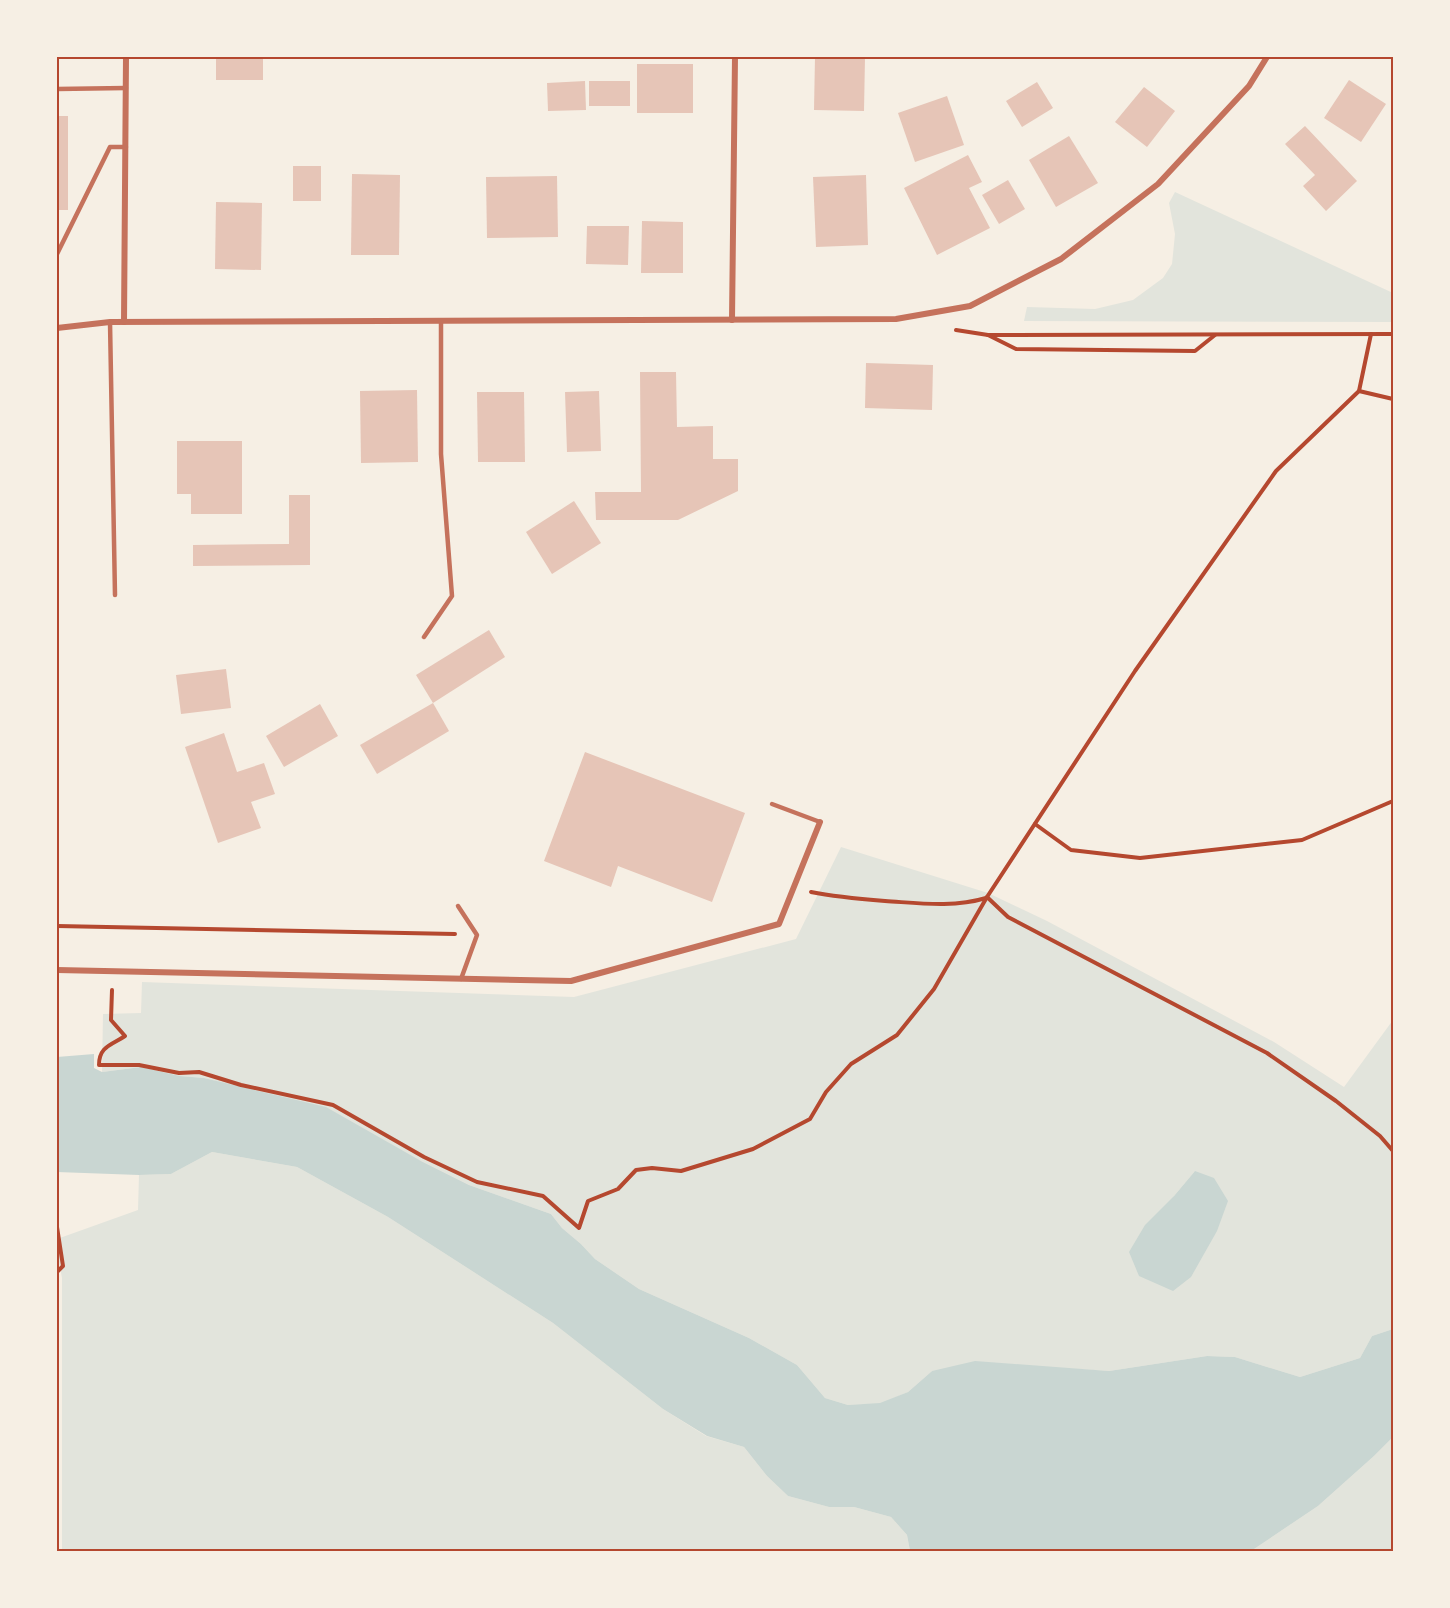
<svg xmlns="http://www.w3.org/2000/svg" width="1450" height="1608" font-family="'Exo 2',sans-serif">
<style>
.green{fill:#e2e4dc;fill-rule:evenodd}
.water{fill:#c9d6d2}
.building{fill:#e6c5b7}
.lines{fill:none;stroke-linecap:round;stroke-linejoin:round}
.path{stroke:#b5482f;stroke-width:4}
.service{stroke:#c5725c;stroke-width:4.5}
.minor{stroke:#c5725c;stroke-width:6}
.neatline{fill:none;stroke:#b5482f;stroke-width:2}
</style>
<rect width="100%" height="100%" fill="#f6efe4"/>
<g class="green">
<polygon points="1175,192 1393,293 1393,322 1024,321 1027,307 1095,309 1133,300 1163,278 1172,264 1175,234 1169,203"/>
<path d="M 841,847 L 988,893 L 1047,921 L 1274,1042 L 1344,1087 L 1393,1020 L 1393,1329 L 1372,1336 L 1360,1358 L 1300,1377 L 1235,1357 L 1207,1356 L 1109,1371 L 1044,1367 L 932,1371 L 908,1392 L 880,1404 L 848,1405 L 825,1398 L 797,1365 L 749,1338 L 639,1289 L 595,1259 L 581,1244 L 562,1228 L 551,1214 L 469,1185 L 421,1161 L 245,1089 L 204,1078 L 180,1076 L 141,1067 L 102,1072 L 103,1014 L 141,1013 L 142,982 L 574,997 L 796,939 ZM 1195,1171 L 1139,1276 L 1174,1196 Z"/>
<polygon points="212,1152 297,1167 388,1217 553,1323 663,1409 706,1436 744,1447 767,1476 788,1496 829,1507 854,1507 891,1517 907,1535 910,1551 62,1551 62,1278 57,1251 57,1239 138,1210 139,1175 171,1174"/>
<polygon points="1393,1437 1393,1551 1251,1551 1318,1506 1374,1456"/>
</g>
<g class="water">
<polygon points="94,1054 94,1068 102,1072 141,1067 180,1076 204,1078 326,1107 421,1161 469,1185 551,1214 562,1228 581,1244 595,1259 639,1289 749,1338 797,1365 825,1398 848,1405 880,1403 908,1392 932,1371 975,1361 1109,1371 1207,1356 1235,1357 1300,1377 1360,1358 1372,1336 1393,1329 1393,1437 1374,1456 1318,1506 1251,1551 910,1551 907,1535 891,1517 854,1507 829,1507 788,1496 767,1476 744,1447 707,1436 663,1409 553,1323 388,1217 297,1167 212,1152 171,1174 139,1175 57,1172 57,1057"/>
<polygon points="1195,1171 1214,1178 1228,1201 1217,1231 1191,1277 1173,1291 1139,1276 1129,1252 1145,1225 1174,1196"/>
</g>
<g class="building">
<rect x="216" y="57" width="47" height="23"/>
<polygon points="815,57 865,57 864,111 814,110"/>
<rect x="637" y="64" width="56" height="49"/>
<polygon points="1349,80 1386,104 1361,142 1324,118"/>
<polygon points="585,81 586,110 548,111 547,83"/>
<rect x="589" y="81" width="41" height="25"/>
<polygon points="1037,82 1053,108 1022,127 1006,101"/>
<polygon points="1144,87 1175,111 1147,147 1115,122"/>
<polygon points="947,96 964,145 915,162 898,113"/>
<rect x="57" y="116" width="11" height="94"/>
<polygon points="1305,126 1357,181 1326,211 1303,186 1315,175 1285,144"/>
<polygon points="1069,136 1098,183 1056,207 1029,160"/>
<polygon points="968,155 982,182 969,188 990,228 937,255 904,188"/>
<rect x="293" y="166" width="28" height="35"/>
<polygon points="352,174 400,175 399,255 351,255"/>
<polygon points="866,175 868,245 816,247 813,177"/>
<polygon points="557,176 558,237 487,238 486,177"/>
<polygon points="1008,180 1025,209 999,224 982,195"/>
<polygon points="216,202 262,203 261,270 215,269"/>
<polygon points="642,221 683,222 683,273 641,273"/>
<polygon points="587,226 629,226 628,265 586,264"/>
<polygon points="866,363 933,365 932,410 865,408"/>
<polygon points="640,372 676,372 677,427 713,426 713,459 738,459 738,491 678,520 596,520 595,492 641,492"/>
<polygon points="417,390 418,462 361,463 360,391"/>
<polygon points="599,391 601,451 567,452 565,392"/>
<polygon points="477,392 524,392 525,462 478,462"/>
<polygon points="177,441 242,441 242,514 191,514 191,494 177,494"/>
<polygon points="289,495 310,495 310,565 193,566 193,545 289,544"/>
<polygon points="574,501 601,543 552,574 526,532"/>
<polygon points="489,630 505,657 433,703 416,675"/>
<polygon points="226,669 231,708 181,714 176,675"/>
<polygon points="433,703 449,731 377,774 360,745"/>
<polygon points="320,704 338,736 284,767 266,736"/>
<polygon points="224,733 237,772 264,763 275,794 251,802 261,828 218,843 185,747"/>
<polygon points="585,752 745,813 712,902 618,866 611,887 544,861"/>
</g>
<g class="lines">
<g class="path">
<polyline points="956,330 988,335 1393,334"/>
<polyline points="988,335 1016,349 1195,351 1215,335"/>
<polyline points="1359,391 1393,399"/>
<polyline points="1035,824 1071,850 1140,858 1302,840 1393,801"/>
<path d="M 811,892 C 836,897 860,899 885,901 C 918,903 953,908 986,898"/>
<polyline points="987,897 1008,917 1267,1053 1336,1101 1380,1136 1393,1151"/>
<polyline points="57,926 455,934"/>
<path d="M 112,990 L 111,1020 L 125,1036 C 112,1045 99,1046 99,1065 L 139,1065 L 179,1073 L 199,1072 L 241,1085 L 333,1105 L 424,1157 L 477,1182 L 543,1196 L 579,1228 L 588,1201 L 618,1189 L 636,1170 L 652,1168 L 681,1171 L 753,1149 L 810,1119 L 826,1092 L 851,1064 L 897,1035 L 934,989 L 987,897 L 1135,671 L 1276,471 L 1359,391 L 1371,334"/>
<polyline points="57,1227 63,1266 57,1272"/>
</g>
<g class="service">
<polyline points="57,89 126,88"/>
<polyline points="57,254 110,147 126,147"/>
<polyline points="110,322 115,595"/>
<polyline points="424,637 452,596 441,454 441,321"/>
<polyline points="772,804 820,822"/>
<polyline points="458,906 477,935 461,979"/>
</g>
<g class="minor">
<polyline points="732,320 735,57"/>
<polyline points="124,322 126,57"/>
<polyline points="57,328 110,322 896,319 970,306 1061,259 1158,184 1249,86 1267,57"/>
<polyline points="57,970 571,981 779,924 820,822"/>
</g>
</g>
<rect width="1450" height="1608" fill="none" stroke="#f6efe4" stroke-width="117"/>
<rect x="58" y="58" width="1334" height="1492" class="neatline"/>
</svg>
